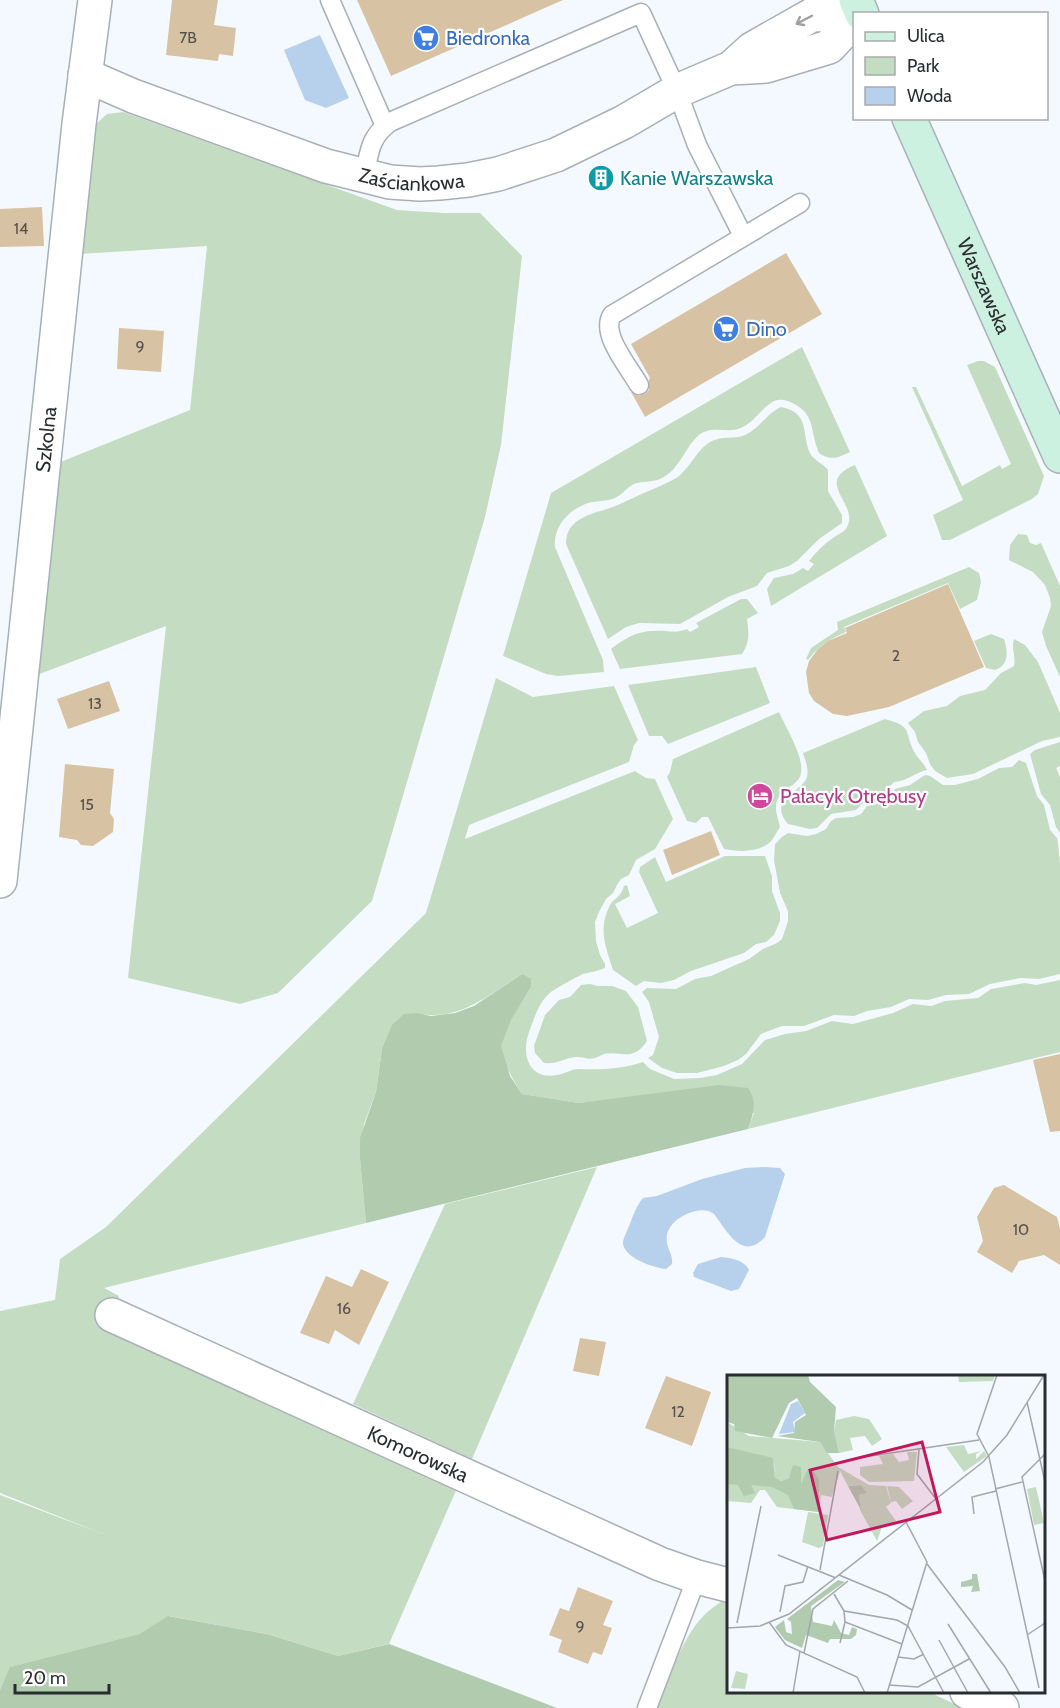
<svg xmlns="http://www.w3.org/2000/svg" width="1060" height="1708" font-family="Cabin,sans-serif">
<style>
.green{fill:#c4ddc2}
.forest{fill:#b1cbaf}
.water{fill:#b7d0ec}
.building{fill:#d7c2a3}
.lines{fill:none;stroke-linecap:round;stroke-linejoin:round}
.lane-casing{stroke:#a8afb7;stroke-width:21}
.street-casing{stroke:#a8afb7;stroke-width:36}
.secondary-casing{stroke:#a8afb7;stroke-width:36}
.lane{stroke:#fff;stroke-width:18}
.street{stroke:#fff;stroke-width:33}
.secondary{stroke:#cdf1e1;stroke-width:33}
.oneway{stroke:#9fa0a2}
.labels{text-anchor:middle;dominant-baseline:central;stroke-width:4.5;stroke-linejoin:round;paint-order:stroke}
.number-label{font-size:16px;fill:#55524d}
.shop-label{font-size:20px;fill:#366cbe;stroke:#fff;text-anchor:start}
.street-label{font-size:20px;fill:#2a2d30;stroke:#fff}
.culture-label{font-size:20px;fill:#0d838f;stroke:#fff;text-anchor:start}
.hotel-label{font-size:20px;fill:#b23c85;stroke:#fff;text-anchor:start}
.inset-road{fill:none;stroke:#a3a7ac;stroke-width:1.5}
.view{fill:#c2185b;fill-opacity:0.15;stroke:#c2185b;stroke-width:3}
.inset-edge{fill:none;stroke:#2a2d30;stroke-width:3}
</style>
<rect width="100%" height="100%" fill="#f4f9ff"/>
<g class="green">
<polygon points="123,112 397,210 444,213 480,213 522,256 501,445 485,517 372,901 278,993 240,1004 128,978 166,626 37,675 58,463 190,410 207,246 80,254 95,125 107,114"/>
<path d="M 802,347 L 850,452 C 838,458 830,461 819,453 C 809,429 817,413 788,401 C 781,399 776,399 771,403 C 760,410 755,421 743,427 C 729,435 713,424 699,435 C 684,448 680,470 660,479 C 653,482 645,481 637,483 C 628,485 624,494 615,498 C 608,501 600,501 592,502 C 571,507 553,525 555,547 L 603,660 L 604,672 L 558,676 L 546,674 L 503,656 L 551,493 Z"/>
<polygon points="978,361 984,361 995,367 1044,476 1038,494 1032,499 950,540 942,540 933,515 963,500 912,387 916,387 962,486 1000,465 1002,469 1011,464 967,365"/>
<path d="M 781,407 C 811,413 801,434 810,453 C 814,461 823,463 828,470 L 828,491 L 842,515 L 842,523 L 819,539 L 797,561 L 789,566 L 767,573 L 757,586 L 728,597 L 680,624 L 639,623 L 626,627 L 608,639 L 566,544 C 566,514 599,514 620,504 C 633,498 645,492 658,487 C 666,483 677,479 682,473 C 692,464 698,449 710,442 C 721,435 734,440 745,435 C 760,428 767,413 781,407 Z"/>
<path d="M 855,465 L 887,536 L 771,606 L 767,589 L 774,578 L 793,574 L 803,568 L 808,571 L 814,564 L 809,561 C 816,552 824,544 833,538 C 838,534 844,533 847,527 C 860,504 812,482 855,465 Z"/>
<polygon points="1018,534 1027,535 1030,543 1036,545 1041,543 1060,586 1060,677 1046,646 1042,632 1051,606 1050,598 1045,585 1033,572 1009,560 1010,545"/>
<path d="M 969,567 L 979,573 L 981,582 L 977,600 L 960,609 L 948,583 L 844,627 L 846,632 C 828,640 820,645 808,660 L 806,659 L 811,648 L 838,630 L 837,622 Z"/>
<path d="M 741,599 L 747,599 L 758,613 L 747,619 C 749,634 750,641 742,654 L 620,669 L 611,649 C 624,639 636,631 654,631 C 666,630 675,634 687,629 L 690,632 L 699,627 L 696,623 Z"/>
<path d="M 991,634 L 1004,639 C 1008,652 1009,665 995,670 L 986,668 L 974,641 Z"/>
<path d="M 1014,639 L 1025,645 L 1038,662 L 1060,713 L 1060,737 L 1042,741 L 973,774 L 947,778 L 935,771 L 930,764 L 926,753 L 918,742 L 915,732 L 908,723 L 924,711 L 947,706 L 960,696 L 985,690 L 1001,673 L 1014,666 C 1016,656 1011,648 1014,639 Z"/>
<polygon points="756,667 770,703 668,744 662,736 649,736 628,685"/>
<path d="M 496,678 L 533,697 L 614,686 L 638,740 L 634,745 L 629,762 L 469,825 L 465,839 L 635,771 L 646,778 L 655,779 L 673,819 L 655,849 L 636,860 L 629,875 L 621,879 L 617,885 L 613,893 L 606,899 L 599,912 L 595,922 L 596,941 L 600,955 L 605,964 L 605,968 C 598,971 590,972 583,974 C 578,976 555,989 551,992 C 539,1001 534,1019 529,1032 C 521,1055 529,1080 557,1075 C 564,1074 571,1069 579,1069 C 600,1070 622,1069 643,1062 L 650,1069 L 674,1079 L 700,1078 L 717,1075 L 742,1064 L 765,1040 L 785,1034 L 806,1031 L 832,1021 L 853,1024 L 893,1013 L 913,1004 L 931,1006 L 945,1001 L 978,998 L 991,989 L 1025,983 L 1036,985 L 1060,980 L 1060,1052 L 748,1129 L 754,1113 L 626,1098 L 579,1103 L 522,1094 C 515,1083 501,1060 501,1046 C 501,1031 523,1001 531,987 L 522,974 C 490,994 458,1023 417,1013 L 382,1049 L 376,1092 L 364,1124 L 360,1159 L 366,1223 L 104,1288 L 119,1296 L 109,1318 L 458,1486 L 389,1644 L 557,1708 L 388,1644 L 338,1656 L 267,1634 L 169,1616 L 139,1634 L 11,1667 L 0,1690 L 0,1495 L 103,1534 L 0,1493 L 0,1311 L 55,1300 L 60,1259 L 106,1227 L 426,913 Z"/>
<path d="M 779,712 C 786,728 804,756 801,773 C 799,788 775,788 776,809 C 776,815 779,821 780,827 C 777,831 775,836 772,840 C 761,853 739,852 724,849 L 708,817 L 702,817 L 696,823 L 687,821 L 667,777 L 670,772 L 673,759 Z"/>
<path d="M 885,719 C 915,727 903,732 915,753 C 919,760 924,763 927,770 C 914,773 908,781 894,782 L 880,797 L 864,802 L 856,810 L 831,814 L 817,828 L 810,829 L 788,824 C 767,800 801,793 807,777 C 809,769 805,760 803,753 Z"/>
<polygon points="1060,742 1060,766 1056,768 1060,777 1060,833 1056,827 1050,805 1041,794 1030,754 1035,750"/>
<polygon points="1019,760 1026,763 1037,796 1044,805 1050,830 1057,838 1058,843 1060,864 1060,974 1039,979 1020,978 990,984 969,994 946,995 928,1000 909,999 891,1007 867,1011 854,1016 834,1015 804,1026 782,1026 761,1034 746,1054 738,1060 724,1066 697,1073 677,1073 662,1068 648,1058 653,1055 659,1037 649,1002 642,992 647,988 676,989 695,979 711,976 749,959 763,949 777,943 782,939 788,921 788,911 780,893 774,860 775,844 782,837 788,833 807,836 816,834 826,829 831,821 836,818 853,817 861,814 867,806 880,803 886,799 895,789 910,785 925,775 930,776 943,785 955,785 978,779 999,768 1012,767"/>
<path d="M 725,856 L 765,856 L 772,876 L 772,891 L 780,913 L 780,921 L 774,935 L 766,942 L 756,944 L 744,953 L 691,971 L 674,980 L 661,983 L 644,981 L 636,986 L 613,970 C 605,945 598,929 610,905 C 615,897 619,900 624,886 L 627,885 L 630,896 L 615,904 L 627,928 L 658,913 L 639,872 L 640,867 L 655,857 L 666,882 Z"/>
<path d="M 590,984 L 598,986 L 612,986 L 626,991 L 638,1007 L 647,1041 C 632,1063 622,1050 604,1054 C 601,1055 599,1057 595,1058 C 589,1060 583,1057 576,1057 C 564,1058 557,1065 544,1063 L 535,1053 L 534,1046 L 545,1015 L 559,1000 L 570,997 L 581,985 Z"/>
<polygon points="597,1167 472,1459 353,1404 445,1204"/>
<path d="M 725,1600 L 728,1600 L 728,1692 L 929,1692 L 963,1708 L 657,1708 C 674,1669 685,1620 725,1600 Z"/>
</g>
<g class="forest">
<path d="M 522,974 L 531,979 L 531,987 L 511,1020 L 501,1046 L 510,1076 L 522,1094 L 579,1103 L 719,1085 L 748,1088 C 758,1102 753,1115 748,1129 L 366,1223 L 360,1159 L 360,1138 L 376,1092 L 382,1049 L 392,1025 L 404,1014 L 418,1013 L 431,1016 L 455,1013 L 474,1006 Z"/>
<polygon points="168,1616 267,1634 338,1656 389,1644 557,1708 0,1708 0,1690 10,1667 139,1634"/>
</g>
<g class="water">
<polygon points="320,35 349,98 326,108 305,100 284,50"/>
<path d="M 765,1167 L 780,1168 L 785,1174 L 765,1237 C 742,1262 727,1231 714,1214 C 707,1209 700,1210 692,1212 C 677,1217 662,1229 668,1247 C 670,1253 673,1257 672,1264 L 666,1269 C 654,1268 622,1257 623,1242 C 624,1236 628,1229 630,1224 C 633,1215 637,1205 643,1198 L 657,1196 L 702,1179 L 745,1168 Z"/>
<path d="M 721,1257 C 732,1258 744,1260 749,1270 L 739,1289 L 731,1291 L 694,1277 L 693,1273 L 698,1264 Z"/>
</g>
<g class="building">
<polygon points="172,0 218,0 214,25 236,28 233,56 219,54 218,61 166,55"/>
<polygon points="357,0 563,0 391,76"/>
<polygon points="42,207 44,246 0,247 0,209"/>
<polygon points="786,253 822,314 645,417 631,392 639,396 645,394 649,390 649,379 650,378 631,344"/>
<polygon points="119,328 164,331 161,372 117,369"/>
<polygon points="948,584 984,667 889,707 847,716 833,714 814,701 809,693 806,672 809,661 818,649 828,641 847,633 845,628"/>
<polygon points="109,681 120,711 68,729 57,699"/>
<polygon points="65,764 114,769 110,813 114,819 113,832 93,846 81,845 77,840 59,837"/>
<polygon points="711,831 720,855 672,875 663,850"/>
<polygon points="1060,1054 1060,1131 1050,1132 1033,1060"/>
<polygon points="1004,1185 1057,1217 1060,1229 1060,1265 1044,1255 1019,1261 1012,1273 977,1252 983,1241 977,1217 994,1188"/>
<polygon points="361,1269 389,1282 359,1345 335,1330 329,1344 300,1333 326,1276 352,1287"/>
<polygon points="580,1338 606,1342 599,1376 573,1371"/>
<polygon points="666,1376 711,1392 692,1446 645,1428"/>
<polygon points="578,1587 613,1601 603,1625 612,1628 602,1655 593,1652 588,1664 558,1652 562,1640 549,1635 560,1608 569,1611"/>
</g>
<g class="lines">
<defs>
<g id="lane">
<polyline points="330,0 385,126"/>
<path d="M 364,176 C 370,151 369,138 390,122 L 641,13 L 677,91 L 697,145 L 743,236"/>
<path d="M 639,385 C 629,367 600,334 612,315 L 800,203"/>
<polyline points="647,1708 697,1577"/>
</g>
<g id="street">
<polyline points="731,68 766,66 829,47 854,20"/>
<path id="s1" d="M 85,75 L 133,96 L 326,166 L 390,182 L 420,184 L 439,183 L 468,180 L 498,174 L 556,155 L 624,122 L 677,91 L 731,68 L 752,49 L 812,15 L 861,13"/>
<path id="s2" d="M 0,881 L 79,124 L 95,0"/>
<path id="s3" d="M 112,1315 L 660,1564 L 697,1577 L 728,1585"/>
<polyline points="967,1692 1002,1708"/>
</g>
<g id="secondary">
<polyline points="856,0 862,14"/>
<path id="s4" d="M 909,118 L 1060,456"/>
</g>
</defs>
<use href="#lane" class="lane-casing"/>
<use href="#street" class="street-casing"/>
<use href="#secondary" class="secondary-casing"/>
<use href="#lane" class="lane"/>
<use href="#street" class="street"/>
<use href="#secondary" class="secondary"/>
</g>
<defs><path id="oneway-shaft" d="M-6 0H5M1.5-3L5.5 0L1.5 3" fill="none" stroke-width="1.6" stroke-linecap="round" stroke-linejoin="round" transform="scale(1.5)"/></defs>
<use class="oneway" href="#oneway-shaft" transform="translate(804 20) rotate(152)"/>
<defs>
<symbol id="supermarket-disc" viewBox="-11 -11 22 22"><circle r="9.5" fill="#3f7fe0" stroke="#fff"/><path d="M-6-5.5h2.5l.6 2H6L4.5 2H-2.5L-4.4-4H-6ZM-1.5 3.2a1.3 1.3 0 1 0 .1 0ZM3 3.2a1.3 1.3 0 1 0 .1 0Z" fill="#fff"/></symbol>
<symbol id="building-disc" viewBox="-11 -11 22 22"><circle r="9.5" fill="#0f9aa8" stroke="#fff"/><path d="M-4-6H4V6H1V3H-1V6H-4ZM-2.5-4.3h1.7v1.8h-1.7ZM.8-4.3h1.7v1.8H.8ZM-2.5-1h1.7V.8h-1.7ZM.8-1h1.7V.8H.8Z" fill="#fff"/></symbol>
<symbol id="hotel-disc" viewBox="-11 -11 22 22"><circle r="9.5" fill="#d1479c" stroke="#fff"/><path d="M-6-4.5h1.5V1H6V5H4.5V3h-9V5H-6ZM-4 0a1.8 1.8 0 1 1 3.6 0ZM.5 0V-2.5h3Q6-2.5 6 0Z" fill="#fff"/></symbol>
</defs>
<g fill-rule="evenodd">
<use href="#supermarket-disc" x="411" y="23" width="30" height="30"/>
<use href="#building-disc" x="586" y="163" width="30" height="30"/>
<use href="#supermarket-disc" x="711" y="314" width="30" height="30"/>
<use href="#hotel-disc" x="745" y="781" width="30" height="30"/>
</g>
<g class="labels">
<g class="number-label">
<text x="188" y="37">7B</text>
<text x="21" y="228">14</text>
<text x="140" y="346">9</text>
<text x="896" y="655">2</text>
<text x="95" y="703">13</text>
<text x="87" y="804">15</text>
<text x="1021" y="1229">10</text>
<text x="344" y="1308">16</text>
<text x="678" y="1411">12</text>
<text x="580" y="1626">9</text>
</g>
<g class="shop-label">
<text x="446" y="38">Biedronka</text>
<text x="746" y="329">Dino</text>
</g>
<g class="street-label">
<text stroke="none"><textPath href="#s1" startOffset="345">Zaściankowa</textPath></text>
<text stroke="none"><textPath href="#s4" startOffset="184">Warszawska</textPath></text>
<text stroke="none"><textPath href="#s2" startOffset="444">Szkolna</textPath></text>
<text stroke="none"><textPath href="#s3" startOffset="336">Komorowska</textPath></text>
</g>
<g class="culture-label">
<text x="620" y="178">Kanie Warszawska</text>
</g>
<g class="hotel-label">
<text x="780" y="796">Pałacyk Otrębusy</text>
</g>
</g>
<g transform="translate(727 1375)">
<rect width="318" height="318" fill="#f4f9ff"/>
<path d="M 231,0 L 268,0 L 266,6 L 232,7 ZM 127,41 L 142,44 L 155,64 L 145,71 L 138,61 L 123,63 L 126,75 L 112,78 L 107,57 L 109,45 ZM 0,47 L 22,61 L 93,67 L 111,92 L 142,110 L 159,111 L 164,128 L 159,132 L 169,146 L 155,152 L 150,166 L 133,135 L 132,120 L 139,118 L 134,110 L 121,111 L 113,96 L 105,122 L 94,120 L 92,137 L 50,132 L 38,115 L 33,115 L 24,128 L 0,126 L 0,109 L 36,110 L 93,120 L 86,95 L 80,95 L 75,110 L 62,103 L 54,106 L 48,104 L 47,88 L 0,72 ZM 237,70 L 241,79 L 255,76 L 249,79 L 249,84 L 257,76 L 260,81 L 237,97 L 219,72 ZM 180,77 L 190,77 L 187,106 L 142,107 L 133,100 L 133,92 L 156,89 L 152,81 L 166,79 L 172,87 L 182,85 ZM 160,111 L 172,112 L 186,126 L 175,134 L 169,126 L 164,127 ZM 309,112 L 317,148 L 307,150 L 300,114 ZM 81,137 L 101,140 L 96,171 L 92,173 L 75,167 ZM 9,296 L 21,299 L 18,314 L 4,313 Z" fill="#c4ddc2"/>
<path d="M 0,0 L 81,0 L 83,7 L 109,32 L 107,56 L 112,78 L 100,78 L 93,67 L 50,61 L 67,58 L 68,47 L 79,40 L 70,23 L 62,28 L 45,63 L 8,56 L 7,49 L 0,47 ZM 0,72 L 46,83 L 48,103 L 54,106 L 62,103 L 66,90 L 74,92 L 74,110 L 80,95 L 86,95 L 92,105 L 92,137 L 67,134 L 61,120 L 45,112 L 24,110 L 28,118 L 17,121 L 11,110 L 0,109 ZM 134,110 L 140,118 L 132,120 L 134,135 L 121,111 ZM 245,199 L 250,199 L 253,216 L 244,217 L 246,211 L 234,212 L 234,207 L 245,204 ZM 111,205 L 118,207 L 84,231 L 86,247 L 105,251 L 107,245 L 114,258 L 122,260 L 125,252 L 130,254 L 129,260 L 124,264 L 103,264 L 101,268 L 79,260 L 75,273 L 58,265 L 48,252 L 57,245 L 59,257 L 65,259 L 64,247 L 60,244 Z" fill="#b1cbaf"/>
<path d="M 71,26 L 78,38 L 66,47 L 68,57 L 52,59 L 64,29 Z" fill="#b7d0ec"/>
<path class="inset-road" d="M 270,0 L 250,59 L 262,82 L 312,313M 300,27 L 318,107M 192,74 L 190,99 L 209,124M 318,79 L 295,102 L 318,206M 130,83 L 252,65M 268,114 L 295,107M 247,139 L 245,122 L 269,116M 51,180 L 109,203M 200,189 L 278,292 L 293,318M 93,195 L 111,96M 112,200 L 160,220 L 185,235M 107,219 L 117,236M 53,237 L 58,211 L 76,207 L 81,191M 42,247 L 59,270 L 130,302 L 138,318M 10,248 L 34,131M 221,249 L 264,318M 0,253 L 33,251 L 62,239 L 256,87 L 280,60 L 317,0M 300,260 L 318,248M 212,265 L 241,318M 113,268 L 118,247M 175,269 L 118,247 L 117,236 L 170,245 L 181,251 L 217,318M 77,278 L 86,234 L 121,206M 171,282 L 187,284 L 197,279M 162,310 L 191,312 L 242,284M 66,318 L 73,276M 160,318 L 200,187 L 179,147"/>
<path class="view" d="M 195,67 L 213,137 L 100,165 L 83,95 Z"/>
<rect width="318" height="318" class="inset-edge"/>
</g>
<rect x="853" y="12" width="195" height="108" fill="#ffffff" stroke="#aaabac" stroke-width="1.5"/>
<rect x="865" y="32" width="30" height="9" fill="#cdf1e1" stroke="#aaabac" stroke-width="1.5"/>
<text x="907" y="42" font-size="18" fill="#2a2d30">Ulica</text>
<rect x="865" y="57" width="30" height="18" fill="#c4ddc2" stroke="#aaabac" stroke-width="1.5"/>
<text x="907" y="72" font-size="18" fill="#2a2d30">Park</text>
<rect x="865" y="87" width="30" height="18" fill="#b7d0ec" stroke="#aaabac" stroke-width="1.5"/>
<text x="907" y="102" font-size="18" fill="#2a2d30">Woda</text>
<path d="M15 1684v9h94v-9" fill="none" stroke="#2a2d30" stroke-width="3"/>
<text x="24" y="1684" font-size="18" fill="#2a2d30" stroke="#ffffff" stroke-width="4.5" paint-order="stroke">20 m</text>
</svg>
